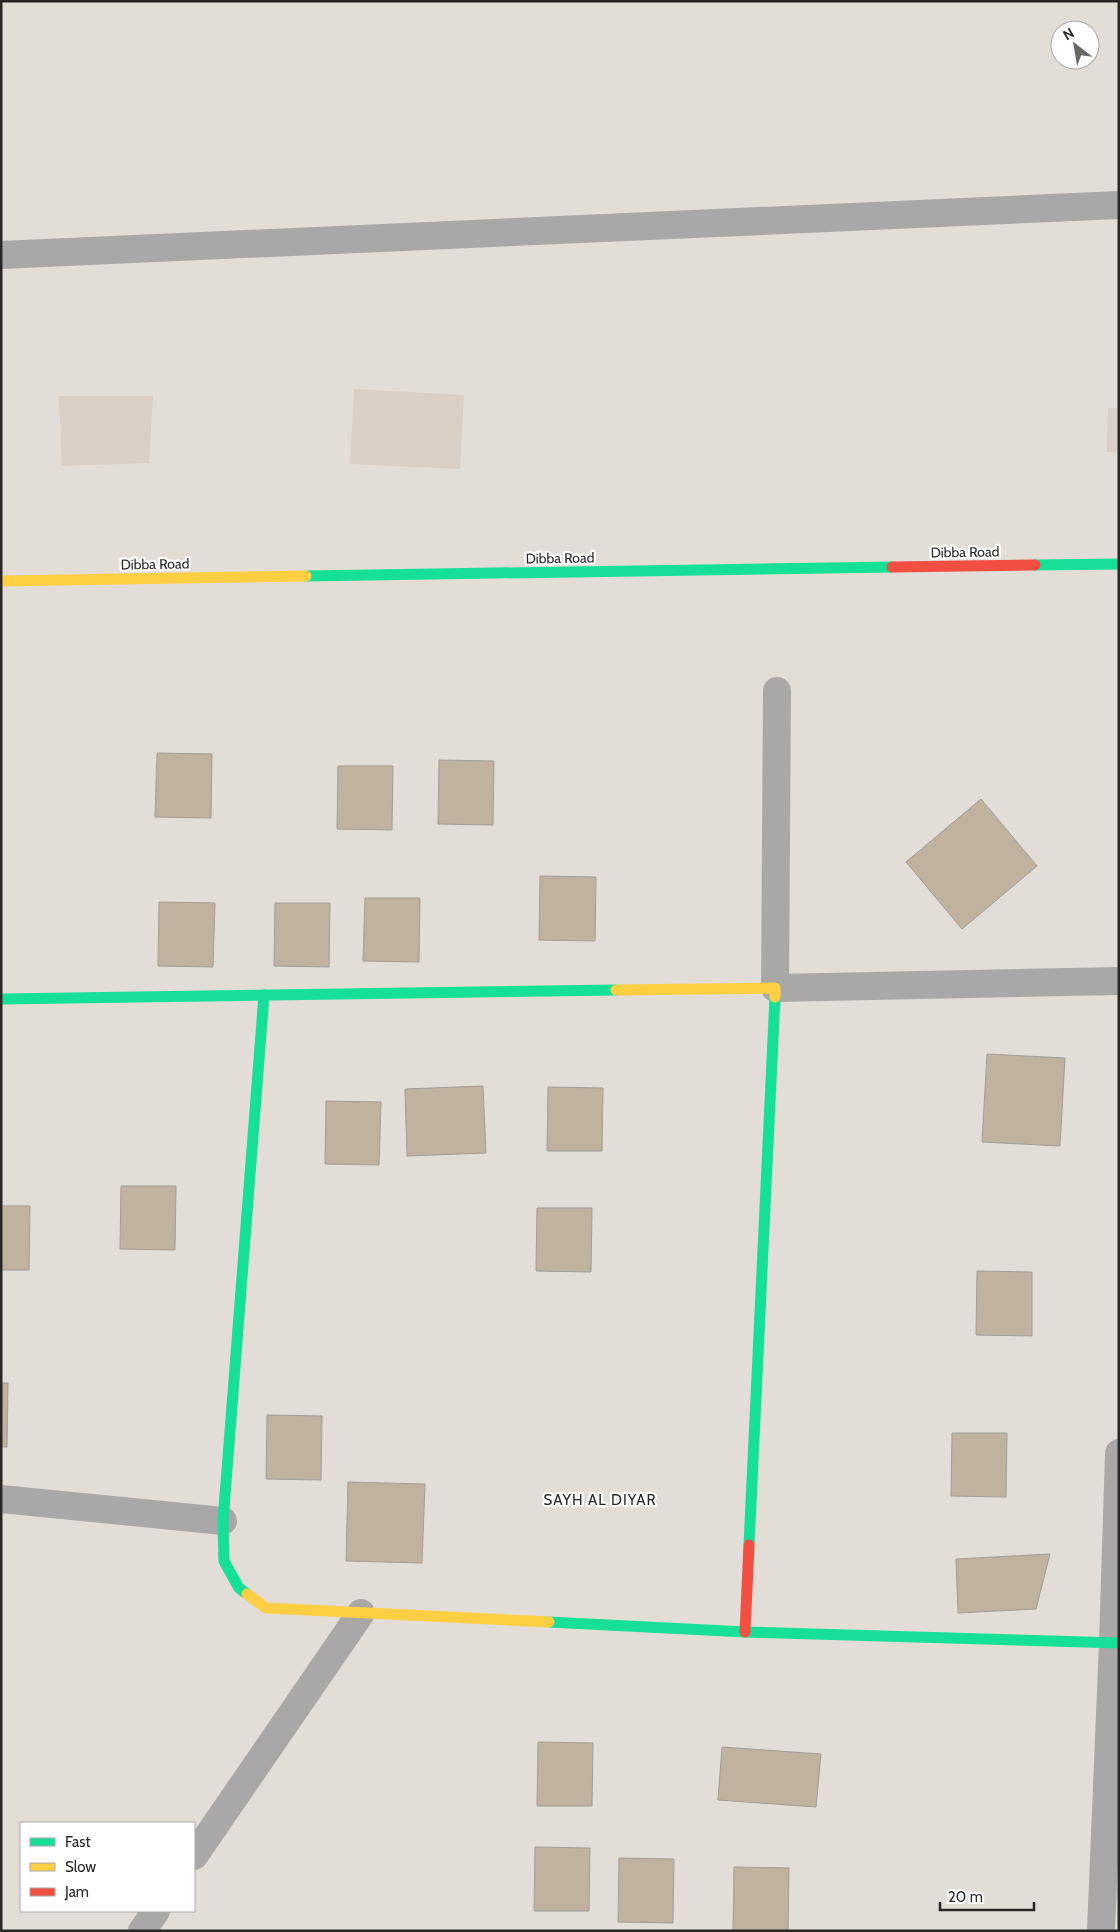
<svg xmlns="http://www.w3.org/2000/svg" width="1120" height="1932" font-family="Cabin,sans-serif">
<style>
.built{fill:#dacfc4}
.building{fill:#bfb29f;stroke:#a19d99}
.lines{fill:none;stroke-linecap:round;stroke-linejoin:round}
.street{stroke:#aaa8a7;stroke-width:28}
.fast{stroke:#16e098;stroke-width:11}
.slow{stroke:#ffcf43;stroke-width:11}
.jam{stroke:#f24e42;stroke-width:11}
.labels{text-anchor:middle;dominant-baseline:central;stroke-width:4.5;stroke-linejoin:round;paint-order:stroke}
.street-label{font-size:14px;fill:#2a2623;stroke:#fff}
.neighbourhood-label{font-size:15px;letter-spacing:1px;fill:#2a2623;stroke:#fff}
</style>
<rect width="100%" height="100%" fill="#e2ddd7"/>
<g class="built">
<polygon points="354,389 464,395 460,469 350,464"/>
<polygon points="59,396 153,396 149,463 62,466"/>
<polygon points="1108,408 1119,408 1119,452 1107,452"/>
</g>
<g class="building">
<polygon points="157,753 212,754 211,818 155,817"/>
<polygon points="439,760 494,761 493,825 438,824"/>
<polygon points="338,766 393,766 392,830 337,829"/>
<polygon points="981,799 1037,866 962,929 906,862"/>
<polygon points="540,876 596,877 595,941 539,940"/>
<polygon points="365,898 420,898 419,962 363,961"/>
<polygon points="159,902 215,903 213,967 158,966"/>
<polygon points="275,903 330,903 329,967 274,966"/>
<polygon points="987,1054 1065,1058 1060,1146 982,1142"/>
<polygon points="483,1086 486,1153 407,1156 405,1089"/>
<polygon points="548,1087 603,1088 602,1151 547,1151"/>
<polygon points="326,1101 381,1102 379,1165 325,1164"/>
<polygon points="121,1186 176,1186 175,1250 120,1249"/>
<polygon points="1,1206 30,1206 29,1270 1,1270"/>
<polygon points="537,1208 592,1208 591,1272 536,1271"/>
<polygon points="977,1271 1032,1272 1032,1336 976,1335"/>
<polygon points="1,1383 8,1383 7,1447 1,1447"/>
<polygon points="267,1415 322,1416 321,1480 266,1479"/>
<polygon points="952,1433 1007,1433 1006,1497 951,1496"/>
<polygon points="348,1482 425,1484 422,1563 346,1561"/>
<polygon points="1050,1554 1036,1609 958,1613 956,1559"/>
<polygon points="538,1742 593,1743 592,1806 537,1806"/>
<polygon points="722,1747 821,1754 816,1807 718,1800"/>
<polygon points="535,1847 590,1848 589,1911 534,1911"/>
<polygon points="619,1858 674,1859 673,1923 618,1922"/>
<polygon points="734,1867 789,1868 788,1931 733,1931"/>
</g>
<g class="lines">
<g class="street">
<polyline points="1,255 1119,205"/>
<polyline points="777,691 775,988 1119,981"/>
<polyline points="1,1499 223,1521"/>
<polyline points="194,1856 361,1613"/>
<polyline points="142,1931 156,1911"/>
<polyline points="1101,1931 1113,1643 1119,1453"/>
</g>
<g class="fast">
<polyline points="1035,565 1119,564"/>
<polyline points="306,576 892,567"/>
<polyline points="1,999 616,990"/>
<polyline points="749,1545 775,997"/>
<polyline points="247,1594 239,1588 224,1561 223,1521 264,995"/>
<polyline points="549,1622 745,1632 1119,1643"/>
</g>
<g class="slow">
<polyline points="1,581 306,576"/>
<polyline points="616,990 775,988 775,997"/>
<polyline points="247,1594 266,1608 549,1622"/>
</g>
<g class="jam">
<polyline points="892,567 1035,565"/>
<polyline points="745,1632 749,1545"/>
</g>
</g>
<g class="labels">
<g class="street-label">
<text transform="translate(965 552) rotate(-1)">Dibba Road</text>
<text transform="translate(560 558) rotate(-1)">Dibba Road</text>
<text transform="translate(155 564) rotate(-1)">Dibba Road</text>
</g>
<g class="neighbourhood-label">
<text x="600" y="1500">SAYH AL DIYAR</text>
</g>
</g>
<rect width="1120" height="1932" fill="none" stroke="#2a2623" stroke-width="5"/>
<rect x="20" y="1822" width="175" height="90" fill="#ffffff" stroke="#aaa8a7"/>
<rect x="30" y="1838" width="25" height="8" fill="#16e098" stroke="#aaa8a7"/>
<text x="65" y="1847" font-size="15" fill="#2a2623">Fast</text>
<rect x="30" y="1863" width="25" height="8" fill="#ffcf43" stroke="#aaa8a7"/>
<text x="65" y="1872" font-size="15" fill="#2a2623">Slow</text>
<rect x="30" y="1888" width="25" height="8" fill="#f24e42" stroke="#aaa8a7"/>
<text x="65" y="1897" font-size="15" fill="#2a2623">Jam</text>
<g transform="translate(1075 45) rotate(329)"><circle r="24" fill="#ffffff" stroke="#aaa8a7"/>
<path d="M0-4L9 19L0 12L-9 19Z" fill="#6a6662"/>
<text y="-8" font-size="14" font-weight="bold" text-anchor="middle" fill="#2a2623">N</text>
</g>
<path d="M940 1902v8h94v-8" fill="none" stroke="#2a2623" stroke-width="2.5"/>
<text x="948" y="1902" font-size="15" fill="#2a2623" stroke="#ffffff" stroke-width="4" paint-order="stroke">20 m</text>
</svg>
